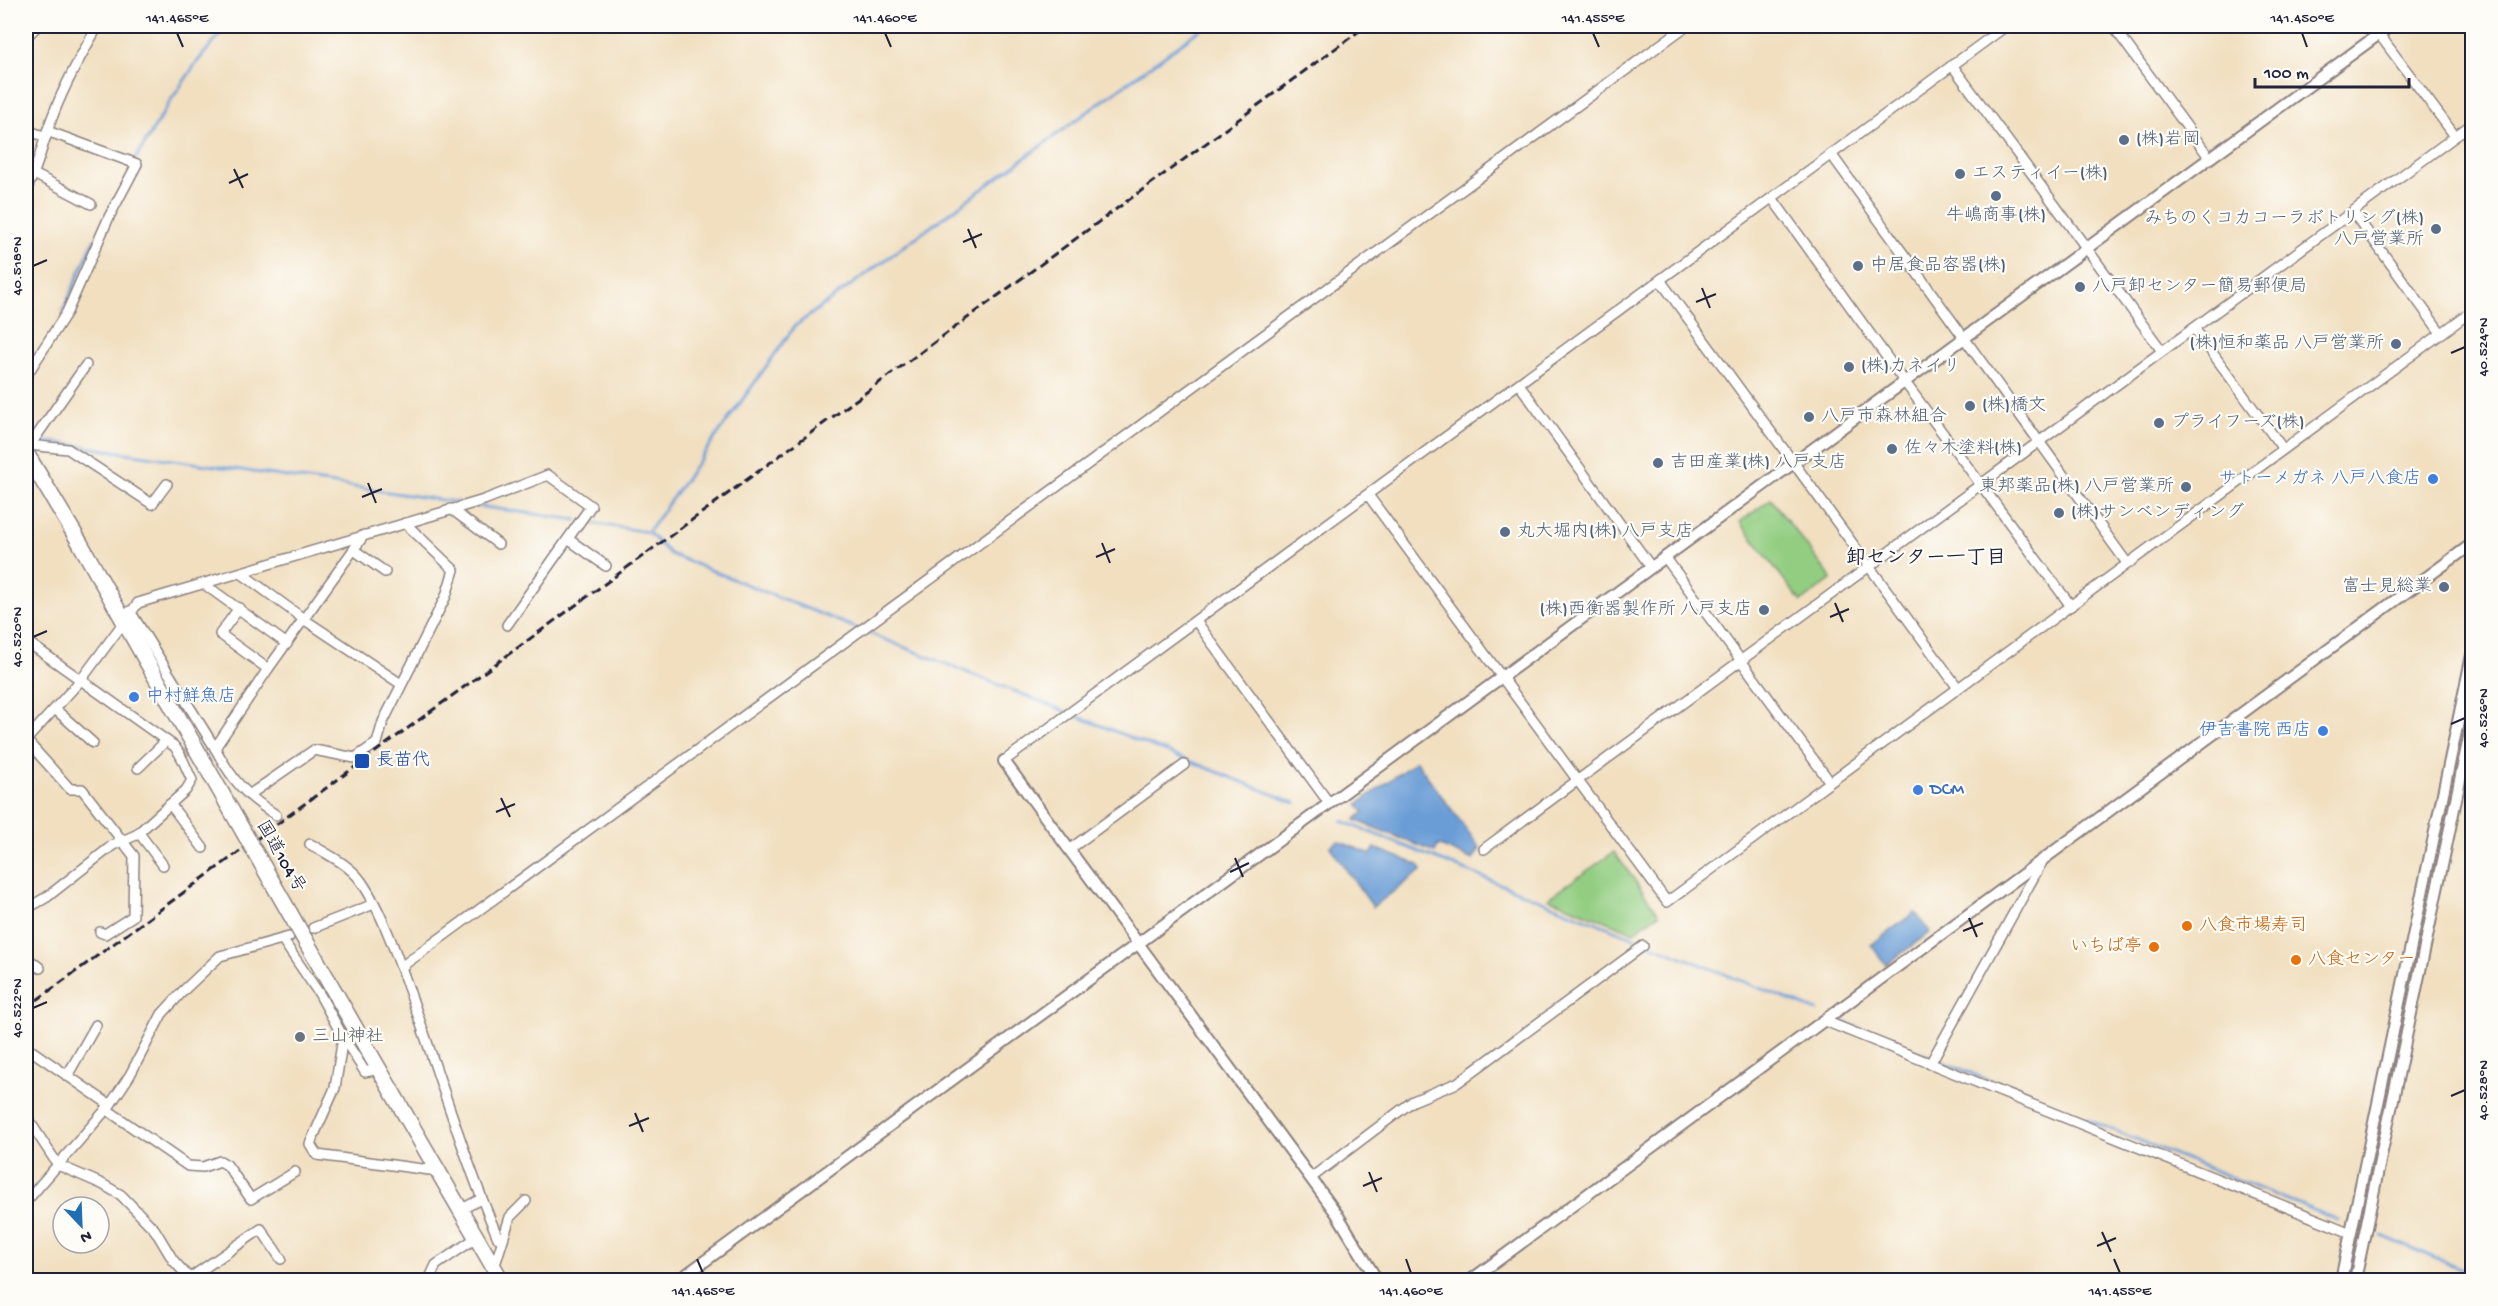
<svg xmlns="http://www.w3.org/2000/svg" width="2498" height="1306" font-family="'Gochi Hand','Klee One',sans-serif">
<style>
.green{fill:#92cd81;stroke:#5a785e;stroke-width:1.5}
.water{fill:#6b9dd6;stroke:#466088;stroke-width:1.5}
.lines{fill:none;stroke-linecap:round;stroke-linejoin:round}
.stream{stroke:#6b9dd6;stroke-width:3}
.minor-tunnel{stroke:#c8b9a5;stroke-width:9;stroke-dasharray:9 4.5;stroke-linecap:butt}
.minor-casing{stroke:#8a807e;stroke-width:12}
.tertiary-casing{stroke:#8a807e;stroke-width:14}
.trunk-casing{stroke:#8a807e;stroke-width:18}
.minor{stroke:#fff;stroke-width:9}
.tertiary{stroke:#fff;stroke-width:10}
.trunk{stroke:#fff;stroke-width:15}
.rail{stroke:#22223b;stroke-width:3;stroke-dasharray:9 4.5;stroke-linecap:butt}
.trunk-bridge-casing{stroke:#8a807e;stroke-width:18;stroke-linecap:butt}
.trunk-bridge{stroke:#fff;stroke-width:15}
.ticks{fill:none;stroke:#22223b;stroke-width:2}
.service-dot{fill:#5c6f8a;stroke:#fdfcf7;stroke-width:2}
.shop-dot{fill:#3f7fe0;stroke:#fdfcf7;stroke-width:2}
.transit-dot{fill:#1a4fb4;stroke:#fdfcf7;stroke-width:2}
.food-dot{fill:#e8710a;stroke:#fdfcf7;stroke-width:2}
.worship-dot{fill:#6b7280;stroke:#fdfcf7;stroke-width:2}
.labels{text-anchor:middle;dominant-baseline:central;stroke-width:4.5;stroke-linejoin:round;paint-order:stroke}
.service-label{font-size:18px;fill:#4e5e75;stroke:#fdfcf7;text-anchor:start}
.shop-label{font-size:18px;fill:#366cbe;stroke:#fdfcf7;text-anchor:end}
.transit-label{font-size:18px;fill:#164399;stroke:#fdfcf7;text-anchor:start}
.street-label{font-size:18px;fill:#22223b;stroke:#fdfcf7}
.food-label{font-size:18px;fill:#c56008;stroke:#fdfcf7;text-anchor:start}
.worship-label{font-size:18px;fill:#5b616d;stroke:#fdfcf7;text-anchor:start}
.neighbourhood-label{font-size:20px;font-weight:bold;fill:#22223b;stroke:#fdfcf7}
.neatline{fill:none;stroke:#22223b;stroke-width:2}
.ticks-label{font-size:15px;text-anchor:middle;fill:#22223b}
</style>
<rect width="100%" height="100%" fill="#fdfcf7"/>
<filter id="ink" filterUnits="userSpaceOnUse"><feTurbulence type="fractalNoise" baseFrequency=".0167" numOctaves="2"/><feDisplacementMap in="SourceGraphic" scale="12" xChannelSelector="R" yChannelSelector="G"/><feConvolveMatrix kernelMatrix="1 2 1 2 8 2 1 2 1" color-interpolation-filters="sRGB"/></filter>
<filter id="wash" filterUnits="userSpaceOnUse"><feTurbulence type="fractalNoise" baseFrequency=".008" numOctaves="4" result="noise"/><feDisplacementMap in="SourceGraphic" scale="24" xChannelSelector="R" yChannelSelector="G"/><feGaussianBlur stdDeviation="1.35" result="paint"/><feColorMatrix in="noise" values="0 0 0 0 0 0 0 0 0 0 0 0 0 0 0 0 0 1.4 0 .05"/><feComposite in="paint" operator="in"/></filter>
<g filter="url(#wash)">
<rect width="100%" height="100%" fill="#f1dfc0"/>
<g class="green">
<polygon points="1771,499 1832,579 1801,602 1740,522"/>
<polygon points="1614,852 1659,914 1633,932 1548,898"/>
</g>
<g class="water">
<polygon points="1416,761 1480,848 1473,860 1438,845 1435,852 1355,820 1364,812 1358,804"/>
<polygon points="1338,841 1371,854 1375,848 1419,865 1422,870 1373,907 1330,847"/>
<polygon points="1915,912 1930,932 1886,965 1871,945"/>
</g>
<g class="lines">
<g class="stream">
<polyline points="135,160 171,100 197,62 227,26"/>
<polyline points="63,311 94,240"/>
<polyline points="26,438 462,503"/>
<polyline points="477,506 577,520"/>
<polyline points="584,522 648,532 670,554 1295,803"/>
<polyline points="648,532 795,326 1205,26"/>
<polyline points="1342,821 1817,1011"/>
<polyline points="1841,1021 2338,1220"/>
<polyline points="2382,1236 2472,1273"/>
</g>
</g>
</g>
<g filter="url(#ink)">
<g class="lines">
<polyline class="minor-tunnel" points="182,755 208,736"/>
<defs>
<g id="minor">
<polyline points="2113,26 2209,157"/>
<polyline points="2373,26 2455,136"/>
<polyline points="1952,65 2162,351"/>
<polyline points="26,130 46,137"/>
<polyline points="1831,154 2127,563"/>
<polyline points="34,174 91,204"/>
<path d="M 26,190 C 37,170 41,150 48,129 C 60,93 79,58 98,26"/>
<polyline points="1772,198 1904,381 2071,606"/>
<polyline points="2353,212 2441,333"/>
<polyline points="1660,280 1958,688"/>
<polyline points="2194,328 2283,449"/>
<polyline points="26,376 67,312 109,217 137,164 47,131"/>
<polyline points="1519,384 1651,567"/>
<polyline points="33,445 33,441 86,365"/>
<polyline points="26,447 28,445 68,449 152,504 167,484"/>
<polyline points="1368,495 1667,902 2472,311"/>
<polyline points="451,509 498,544"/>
<polyline points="568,539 606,566"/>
<polyline points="354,550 385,572"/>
<polyline points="1665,557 1830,782"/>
<polyline points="241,573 305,620 401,684"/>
<polyline points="204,584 287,644"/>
<polyline points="239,608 220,634 268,669"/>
<polyline points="130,611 215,748 268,669 364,535"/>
<polyline points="1196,621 1329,803"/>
<path d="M 26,641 L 174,746 C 183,756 186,769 192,780 L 186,790 L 136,835 L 113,845 L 47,897 L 26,909"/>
<polyline points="55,709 93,743"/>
<polyline points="26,740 81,680 138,603 484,500 548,475 591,506 507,625"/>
<polyline points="26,740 70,789 82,789 134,856 133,916 105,934 100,932"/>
<path d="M 215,748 C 232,780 246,796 276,815"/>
<polyline points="1004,761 2006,26"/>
<polyline points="138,768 166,741"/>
<polyline points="249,795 314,750 355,758 377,743 383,722 446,596 454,570 405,523"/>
<polyline points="170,804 203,848"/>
<polyline points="139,833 163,865"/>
<path d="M 310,844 C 327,854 350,865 361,881 C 383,912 402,970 415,1007 C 442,1084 466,1163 498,1238 L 502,1239"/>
<polyline points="1070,849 1184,765"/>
<polyline points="1484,849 2472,124"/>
<polyline points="313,928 374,904"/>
<polyline points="282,939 320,995 343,1037 335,1088 310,1144 317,1155 437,1171"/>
<polyline points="26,957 40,968"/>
<polyline points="401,967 1686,26"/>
<polyline points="1825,1021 2351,1233"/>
<polyline points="343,1037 365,1072 378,1069"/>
<polyline points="26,1047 110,1105"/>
<polyline points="1930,1064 2043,860"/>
<polyline points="67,1076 96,1025"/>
<polyline points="106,1109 188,1166 203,1167 220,1161 227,1165 251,1199 295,1172"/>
<polyline points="26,1116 58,1165 102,1184 121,1195 155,1230 173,1260 191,1280"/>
<polyline points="1311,1178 1413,1101 1457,1083 1643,946"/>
<polyline points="26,1199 29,1198 110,1105 130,1075 162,1014 183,991 220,956 289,937"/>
<polyline points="460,1210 481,1199"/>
<polyline points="494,1268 510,1217 526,1201"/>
<polyline points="190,1278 261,1229 281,1259"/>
<polyline points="429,1280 436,1265 476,1238"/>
</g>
<g id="tertiary">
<polyline points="1004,761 1337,1214 1377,1280"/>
<polyline points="679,1280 2390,26"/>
<polyline points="1471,1280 2472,544"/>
<polyline points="2341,1280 2472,655"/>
<polyline points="2355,1280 2472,723"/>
</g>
<g id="trunk">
<polyline points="26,33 33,26"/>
<polyline points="26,453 80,543 169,701"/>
<polyline points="362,1040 501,1280"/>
</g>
</defs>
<use href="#minor" class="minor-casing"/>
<use href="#tertiary" class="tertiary-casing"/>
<use href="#trunk" class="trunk-casing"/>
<use href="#minor" class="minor"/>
<use href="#tertiary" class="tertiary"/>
<use href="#trunk" class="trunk"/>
<polyline class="rail" points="26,1008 1366,26"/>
<defs>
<polyline id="trunk-bridge" points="169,701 362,1040"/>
</defs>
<use href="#trunk-bridge" class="trunk-bridge-casing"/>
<use href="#trunk-bridge" class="trunk-bridge"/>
</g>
</g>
<path class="ticks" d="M 177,33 L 183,47M 885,33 L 891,47M 1593,33 L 1599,47M 2302,33 L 2307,47M 234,169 L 243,188M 229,183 L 248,174M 968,229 L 976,248M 963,242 L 982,234M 33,266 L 47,260M 1702,288 L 1710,308M 1696,302 L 1716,294M 2451,353 L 2465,347M 368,483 L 376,503M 362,497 L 382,489M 1102,543 L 1110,563M 1096,557 L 1115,549M 1835,603 L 1843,622M 1830,617 L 1849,609M 33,637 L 47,631M 2451,724 L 2465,718M 501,798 L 510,817M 496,812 L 515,804M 1235,858 L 1243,877M 1230,872 L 1249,863M 1969,918 L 1977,937M 1963,931 L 1983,923M 33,1008 L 47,1002M 2451,1096 L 2465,1090M 635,1113 L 643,1132M 629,1126 L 649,1118M 1369,1172 L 1377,1192M 1363,1186 L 1382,1178M 2102,1232 L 2111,1252M 2097,1246 L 2116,1238M 697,1259 L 703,1273M 1406,1259 L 1411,1273M 2114,1259 L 2120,1273"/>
<g class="service-dot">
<circle cx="2124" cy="140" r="6"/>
<circle cx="1960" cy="174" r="6"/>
<circle cx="1996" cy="196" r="6"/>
<circle cx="2436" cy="229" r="6"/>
<circle cx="1858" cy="266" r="6"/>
<circle cx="2080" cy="287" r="6"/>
<circle cx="2396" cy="344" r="6"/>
<circle cx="1849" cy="367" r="6"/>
<circle cx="1970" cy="406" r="6"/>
<circle cx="1809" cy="417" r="6"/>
<circle cx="2159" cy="423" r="6"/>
<circle cx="1892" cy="449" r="6"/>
<circle cx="1658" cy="463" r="6"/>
<circle cx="2186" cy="487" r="6"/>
<circle cx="2059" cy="513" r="6"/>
<circle cx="1505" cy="532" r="6"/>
<circle cx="2444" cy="587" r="6"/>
<circle cx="1764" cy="610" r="6"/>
</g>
<g class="shop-dot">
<circle cx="2433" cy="479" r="6"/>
<circle cx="134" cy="697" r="6"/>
<circle cx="2323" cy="731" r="6"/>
<circle cx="1918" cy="790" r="6"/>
</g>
<rect class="transit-dot" x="354" y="753" width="16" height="16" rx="3"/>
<g class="food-dot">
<circle cx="2187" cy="926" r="6"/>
<circle cx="2154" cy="947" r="6"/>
<circle cx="2296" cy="960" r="6"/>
</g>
<circle class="worship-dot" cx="300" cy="1037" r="6"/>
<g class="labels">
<g class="service-label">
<text x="2136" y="140">(株)岩岡</text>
<text x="1972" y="174">エスティイー(株)</text>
<text x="1996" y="216" text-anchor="middle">牛嶋商事(株)</text>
<text x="2424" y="219" text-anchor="end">みちのくコカコーラボトリング(株)<tspan x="2424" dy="21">八戸営業所</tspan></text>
<text x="1870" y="266">中居食品容器(株)</text>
<text x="2092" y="287">八戸卸センター簡易郵便局</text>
<text x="2384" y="344" text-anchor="end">(株)恒和薬品 八戸営業所</text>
<text x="1861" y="367">(株)カネイリ</text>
<text x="1982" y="406">(株)橋文</text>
<text x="1821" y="417">八戸市森林組合</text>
<text x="2171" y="423">プライフーズ(株)</text>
<text x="1904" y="449">佐々木塗料(株)</text>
<text x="1670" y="463">吉田産業(株) 八戸支店</text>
<text x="2174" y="487" text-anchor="end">東邦薬品(株) 八戸営業所</text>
<text x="2071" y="513">(株)サンベンディング</text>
<text x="1517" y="532">丸大堀内(株) 八戸支店</text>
<text x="2432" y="587" text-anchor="end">富士見総業</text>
<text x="1752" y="610" text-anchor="end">(株)西衡器製作所 八戸支店</text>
</g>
<g class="shop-label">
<text x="2421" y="479">サトーメガネ 八戸八食店</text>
<text x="146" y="697" text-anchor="start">中村鮮魚店</text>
<text x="2311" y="731">伊吉書院 西店</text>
<text x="1930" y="790" text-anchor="start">DCM</text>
</g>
<g class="transit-label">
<text x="376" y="761">長苗代</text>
</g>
<g class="street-label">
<text transform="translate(280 857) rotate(60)">国道104号</text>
</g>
<g class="food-label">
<text x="2199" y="926">八食市場寿司</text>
<text x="2142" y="947" text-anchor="end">いちば亭</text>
<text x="2308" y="960">八食センター</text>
</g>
<g class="worship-label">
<text x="312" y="1037">三山神社</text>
</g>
<g class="neighbourhood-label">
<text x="1926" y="559">卸センター一丁目</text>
</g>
</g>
<rect width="2498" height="1306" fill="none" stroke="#fdfcf7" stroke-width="66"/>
<g transform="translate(81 1225) rotate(157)"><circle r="28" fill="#fdfcf7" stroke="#a5a5ac" stroke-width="1.5"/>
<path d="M0-4.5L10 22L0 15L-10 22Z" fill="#1f6fb2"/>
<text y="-9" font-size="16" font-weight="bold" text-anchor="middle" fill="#22223b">N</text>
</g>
<path d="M2255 78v9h154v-9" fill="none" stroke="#22223b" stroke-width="3"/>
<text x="2264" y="78" font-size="18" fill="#22223b" stroke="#fdfcf7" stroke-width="4.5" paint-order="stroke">100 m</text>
<rect x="33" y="33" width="2432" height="1240" class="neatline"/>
<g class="ticks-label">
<text x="177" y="22">141.465°E</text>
<text x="885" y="22">141.460°E</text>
<text x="1593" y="22">141.455°E</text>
<text x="2302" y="22">141.450°E</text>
<text transform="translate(16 266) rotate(-90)" y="5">40.518°N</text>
<text transform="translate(2482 347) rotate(-90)" y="5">40.524°N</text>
<text transform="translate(16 637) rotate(-90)" y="5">40.520°N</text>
<text transform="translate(2482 718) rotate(-90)" y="5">40.526°N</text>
<text transform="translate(16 1008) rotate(-90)" y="5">40.522°N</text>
<text transform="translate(2482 1090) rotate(-90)" y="5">40.528°N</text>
<text x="703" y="1295">141.465°E</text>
<text x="1411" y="1295">141.460°E</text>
<text x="2120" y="1295">141.455°E</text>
</g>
</svg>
